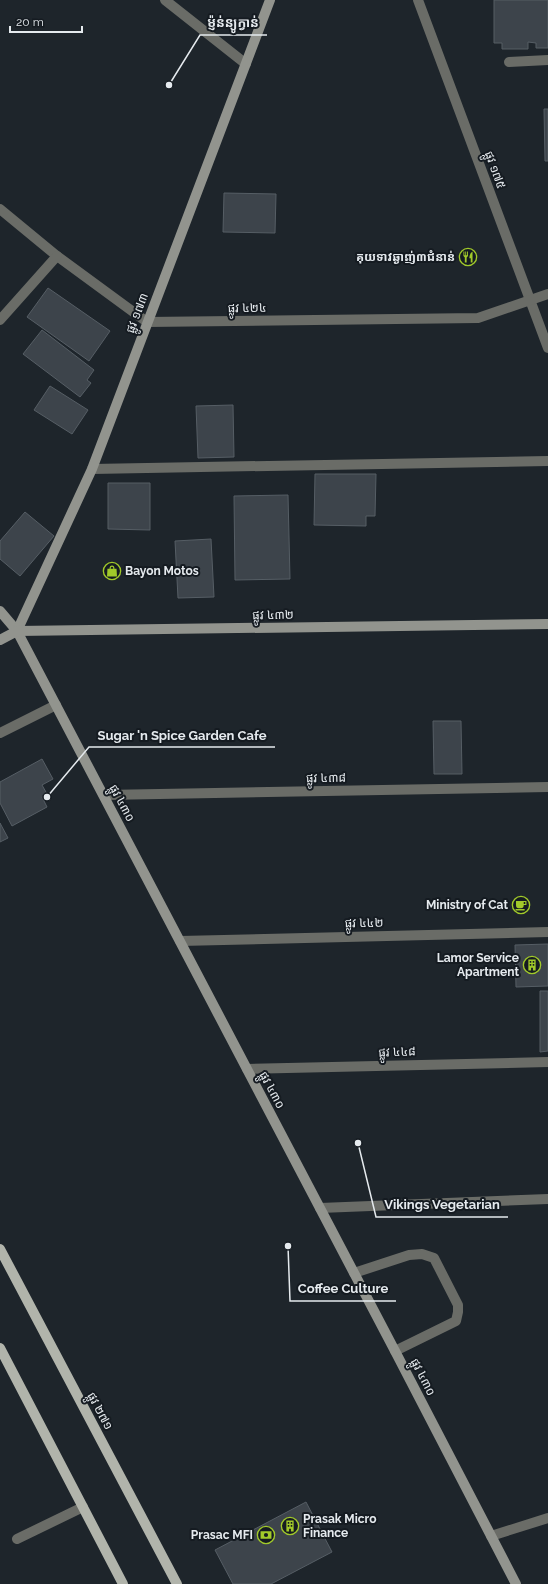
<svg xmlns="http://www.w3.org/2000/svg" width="548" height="1584" font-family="Raleway,'Noto Sans Khmer',sans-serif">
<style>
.building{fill:#3d444b;stroke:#565e65}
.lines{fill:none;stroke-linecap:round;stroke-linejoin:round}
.lane{stroke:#6a6c67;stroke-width:10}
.street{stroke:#6a6c67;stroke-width:10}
.secondary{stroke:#92948e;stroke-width:10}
.primary{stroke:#b1b4ab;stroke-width:10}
.labels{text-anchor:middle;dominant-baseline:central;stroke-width:4;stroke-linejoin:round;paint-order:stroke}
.street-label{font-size:12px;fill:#e5eaee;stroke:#151b21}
.poi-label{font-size:12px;font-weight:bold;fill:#e5eaee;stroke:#151b21;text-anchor:end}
.leader{fill:none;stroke:#e5eaee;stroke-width:1.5}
.callout-dot{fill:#e5eaee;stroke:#151b21;stroke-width:1.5}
.callout-label{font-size:13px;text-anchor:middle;font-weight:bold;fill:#e5eaee;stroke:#151b21;stroke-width:4;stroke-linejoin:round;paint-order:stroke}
</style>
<rect width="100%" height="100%" fill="#1e252b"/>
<g class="building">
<polygon points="494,0 548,0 548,48 536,48 536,43 528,42 528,49 502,49 502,43 494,43"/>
<polygon points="544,109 548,109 548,161 545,161"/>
<polygon points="224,193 276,194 275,233 223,232"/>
<polygon points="48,288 110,331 89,361 27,317"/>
<polygon points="42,330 94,370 87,380 91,383 80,397 23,354"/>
<polygon points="50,386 88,410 72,434 34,410"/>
<polygon points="233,405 234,457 198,458 196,406"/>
<polygon points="315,474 376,474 375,516 366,516 366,526 314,525"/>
<polygon points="108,483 150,483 150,530 108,529"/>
<polygon points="288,495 290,579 235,580 234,496"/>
<polygon points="25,512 54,536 20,576 0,559 0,541"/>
<polygon points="211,539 214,597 178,598 175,541"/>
<polygon points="433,721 461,721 462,774 434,774"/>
<polygon points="42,759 53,779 42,785 47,794 42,797 47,807 12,826 0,803 0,782"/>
<polygon points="0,823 8,838 0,842"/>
<polygon points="548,944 548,986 516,987 515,945"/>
<polygon points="540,991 548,991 548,1051 540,1052"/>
<polygon points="306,1502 332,1552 271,1584 233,1584 215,1550"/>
</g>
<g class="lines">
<g class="lane">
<polyline points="509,62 548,60"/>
<polyline points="0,733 56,705"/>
<polyline points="354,1273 409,1255 422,1254 434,1258 458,1305 458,1312 456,1321 395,1351"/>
<polyline points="491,1536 548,1518"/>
<polyline points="17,1539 83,1507"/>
</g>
<g class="street">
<polyline points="165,0 246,64"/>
<polyline points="418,0 548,348"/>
<polyline points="0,209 57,256 147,322 478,318 548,294"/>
<polyline points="0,320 57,256"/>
<polyline points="92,469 548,461"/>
<polyline points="104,795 548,787"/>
<polyline points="180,941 548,932"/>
<polyline points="247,1069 548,1062"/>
<polyline points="320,1208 548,1199"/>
</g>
<g class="secondary">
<polyline points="0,611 17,631 395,1351 516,1584"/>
<polyline points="17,631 92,469 270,0"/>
<polyline points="0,640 17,631 548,624"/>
</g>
<g class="primary">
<polyline points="0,1249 177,1584"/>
<polyline points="0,1348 123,1584"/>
</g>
</g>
<defs>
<symbol id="restaurant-ring" viewBox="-11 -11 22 22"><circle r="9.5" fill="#151b21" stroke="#a1c92a" stroke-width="1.5"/><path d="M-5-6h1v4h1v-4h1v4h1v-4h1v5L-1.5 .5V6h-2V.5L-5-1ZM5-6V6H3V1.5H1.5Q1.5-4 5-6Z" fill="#a1c92a"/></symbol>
<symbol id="shop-ring" viewBox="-11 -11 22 22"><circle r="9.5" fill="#151b21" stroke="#a1c92a" stroke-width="1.5"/><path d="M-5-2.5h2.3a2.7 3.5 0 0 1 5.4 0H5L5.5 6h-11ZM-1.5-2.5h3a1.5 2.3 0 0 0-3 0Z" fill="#a1c92a"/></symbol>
<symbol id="cafe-ring" viewBox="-11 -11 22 22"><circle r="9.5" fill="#151b21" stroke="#a1c92a" stroke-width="1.5"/><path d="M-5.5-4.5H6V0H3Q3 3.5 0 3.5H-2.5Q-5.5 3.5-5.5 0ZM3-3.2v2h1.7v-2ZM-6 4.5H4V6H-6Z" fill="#a1c92a"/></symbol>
<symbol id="building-ring" viewBox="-11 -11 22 22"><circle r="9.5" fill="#151b21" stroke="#a1c92a" stroke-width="1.5"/><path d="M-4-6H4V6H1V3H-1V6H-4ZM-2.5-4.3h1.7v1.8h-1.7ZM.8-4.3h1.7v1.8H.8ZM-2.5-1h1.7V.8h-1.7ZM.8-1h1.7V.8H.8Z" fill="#a1c92a"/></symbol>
<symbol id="bank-ring" viewBox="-11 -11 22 22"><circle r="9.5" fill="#151b21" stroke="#a1c92a" stroke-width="1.5"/><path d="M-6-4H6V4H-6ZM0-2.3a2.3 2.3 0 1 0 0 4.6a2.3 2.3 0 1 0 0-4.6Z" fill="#a1c92a"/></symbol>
</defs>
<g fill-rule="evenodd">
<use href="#restaurant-ring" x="458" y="247" width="20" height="20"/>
<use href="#shop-ring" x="102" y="561" width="20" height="20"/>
<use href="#cafe-ring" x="511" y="895" width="20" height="20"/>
<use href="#building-ring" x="522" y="955" width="20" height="20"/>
<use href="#building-ring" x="280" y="1516" width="20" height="20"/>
<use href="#bank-ring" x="256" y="1525" width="20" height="20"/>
</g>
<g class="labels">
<g class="street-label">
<text transform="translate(495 170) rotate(70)">ផ្លូវ ១៧៥</text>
<text transform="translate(247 308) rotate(-1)">ផ្លូវ ៤២៤</text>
<text transform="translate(137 313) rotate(-69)">ផ្លូវ ១៧៣</text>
<text transform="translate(273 615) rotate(-1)">ផ្លូវ ៤៣២</text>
<text transform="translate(326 778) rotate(-1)">ផ្លូវ ៤៣៨</text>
<text transform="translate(122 803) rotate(62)">ផ្លូវ ៤៣០</text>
<text transform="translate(364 923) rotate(-1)">ផ្លូវ ៤៤២</text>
<text transform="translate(397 1052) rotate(-2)">ផ្លូវ ៤៤៨</text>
<text transform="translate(272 1090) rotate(62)">ផ្លូវ ៤៣០</text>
<text transform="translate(423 1377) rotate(63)">ផ្លូវ ៤៣០</text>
<text transform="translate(100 1411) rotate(62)">ផ្លូវ ២៧១</text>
</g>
<g class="poi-label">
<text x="455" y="257">គុយទាវឆ្ងាញ់៣ជំនាន់</text>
<text x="125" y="571" text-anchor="start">Bayon Motos</text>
<text x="508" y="905">Ministry of Cat</text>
<text x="519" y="958">Lamor Service<tspan x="519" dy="14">Apartment</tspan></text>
<text x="303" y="1519" text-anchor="start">Prasak Micro<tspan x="303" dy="14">Finance</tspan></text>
<text x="253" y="1535">Prasac MFI</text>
</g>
</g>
<path class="leader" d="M169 85L200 35H267M47 797L89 747H275M358 1143L376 1217H508M288 1246L290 1301H396"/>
<g class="callout-dot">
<circle cx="169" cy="85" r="4"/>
<circle cx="47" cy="797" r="4"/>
<circle cx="358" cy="1143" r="4"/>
<circle cx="288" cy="1246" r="4"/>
</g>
<g class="callout-label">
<text x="233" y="27">ម្ញ៉ន់ន្យូក្វាន់</text>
<text x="182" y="740">Sugar 'n Spice Garden Cafe</text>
<text x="442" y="1209">Vikings Vegetarian</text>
<text x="343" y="1293">Coffee Culture</text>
</g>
<path d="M10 26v6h72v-6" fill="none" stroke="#e5eaee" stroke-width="2"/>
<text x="16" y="26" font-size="12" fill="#e5eaee" stroke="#151b21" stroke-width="3" paint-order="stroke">20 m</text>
</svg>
